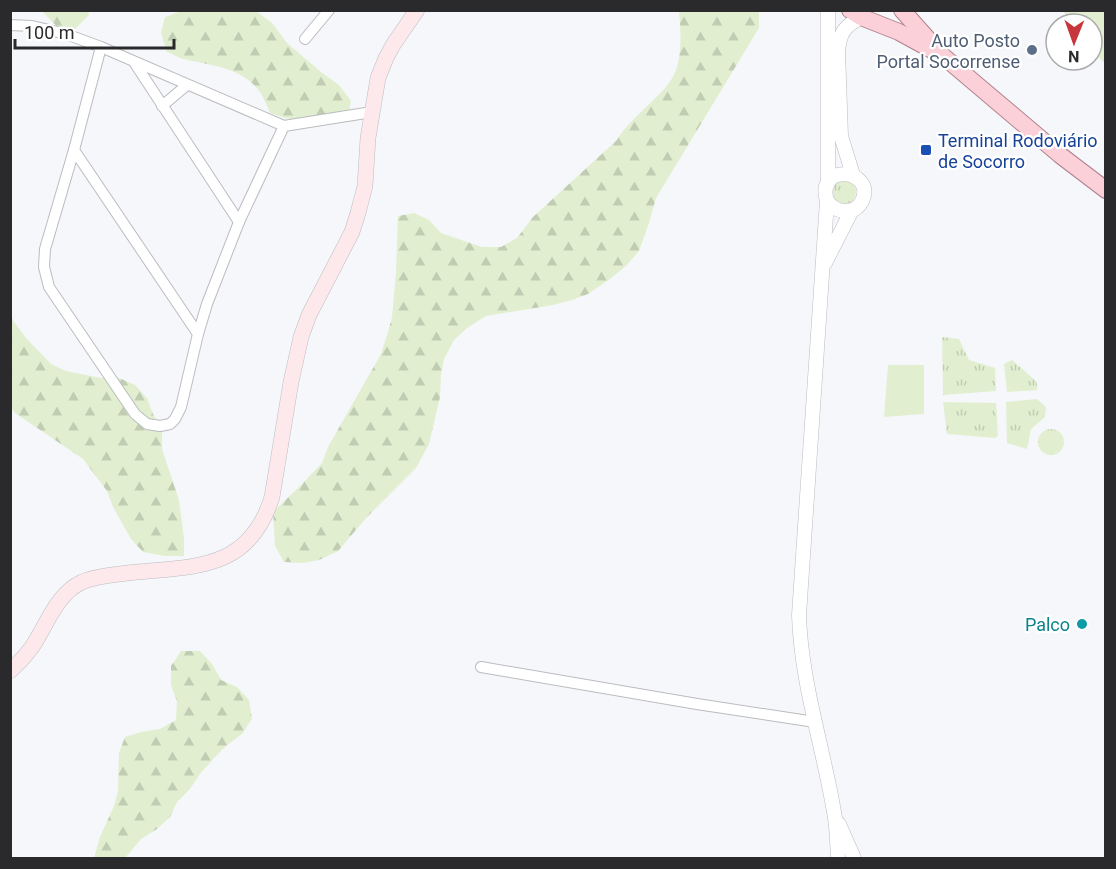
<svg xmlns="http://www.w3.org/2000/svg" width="1116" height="869" font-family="Roboto,sans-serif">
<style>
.grass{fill:url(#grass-tufts)}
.forest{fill:url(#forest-firs)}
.pitch{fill:#e1efd0}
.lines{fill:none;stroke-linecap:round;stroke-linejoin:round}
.minor-casing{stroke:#bbbcc0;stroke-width:12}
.tertiary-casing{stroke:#bbbcc0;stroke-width:15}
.secondary-casing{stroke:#bbbcc0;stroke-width:16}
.primary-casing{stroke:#b0828c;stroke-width:18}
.minor{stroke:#fff;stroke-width:10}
.tertiary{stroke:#fff;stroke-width:14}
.secondary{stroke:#fde8ec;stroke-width:15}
.primary{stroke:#fbd0d9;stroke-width:16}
.service-dot{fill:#5c6f8a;stroke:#fff;stroke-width:2}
.transit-dot{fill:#1a4fb4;stroke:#fff;stroke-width:2}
.culture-dot{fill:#0f9aa8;stroke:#fff;stroke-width:2}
.labels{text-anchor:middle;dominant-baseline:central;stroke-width:4.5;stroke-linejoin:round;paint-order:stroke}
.service-label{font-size:18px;fill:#4e5e75;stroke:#fff;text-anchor:end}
.transit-label{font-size:18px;fill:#164399;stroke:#fff;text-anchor:start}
.culture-label{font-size:18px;fill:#0d838f;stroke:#fff;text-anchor:end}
</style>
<defs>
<pattern id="grass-tufts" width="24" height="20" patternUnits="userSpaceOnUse" patternTransform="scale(1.5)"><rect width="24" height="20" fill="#e1efd0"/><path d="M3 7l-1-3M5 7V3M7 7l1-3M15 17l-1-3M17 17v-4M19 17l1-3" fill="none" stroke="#c1cdb3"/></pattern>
<pattern id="forest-firs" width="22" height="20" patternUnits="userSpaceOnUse" patternTransform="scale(1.5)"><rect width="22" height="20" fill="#e1efd0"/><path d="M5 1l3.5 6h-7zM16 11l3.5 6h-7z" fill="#c1cdb3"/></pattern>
</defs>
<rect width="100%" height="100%" fill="#f5f7fa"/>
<g class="grass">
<circle cx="844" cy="192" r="12"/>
<polygon points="942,337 959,339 969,360 995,368 996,391 943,395"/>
<polygon points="1012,360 1037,382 1037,390 1007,392 1004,364"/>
<polygon points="1037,399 1046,407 1045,417 1031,429 1027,449 1007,443 1006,402"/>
<polygon points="943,402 996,403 998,436 995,438 947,434"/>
<circle cx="1051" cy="442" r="13"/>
</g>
<g class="forest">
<polygon points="42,11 88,11 89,15 67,37"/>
<path d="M 182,11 L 256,11 L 272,23 L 287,43 L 321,72 L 339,85 L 351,101 L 348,117 L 313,122 L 285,118 L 270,113 C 267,106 264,98 260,92 C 242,67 212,66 184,59 C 178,58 173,54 167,52 L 161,33 L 165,17 Z"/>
<path d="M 679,11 L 759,11 L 759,28 L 656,198 L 649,223 L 639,251 L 626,266 L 610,279 L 588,294 L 572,300 L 553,305 L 486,316 L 467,328 L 454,340 L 444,359 L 441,375 L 440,397 L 429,444 L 416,468 L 367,517 L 338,551 L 319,560 L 303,563 L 284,562 L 275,546 L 273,512 L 302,484 L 322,463 L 328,447 L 381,354 L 388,332 L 392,317 L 396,273 L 398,216 L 414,213 L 429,220 L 441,233 L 482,247 L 501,247 L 517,238 L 533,217 L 617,140 C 624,128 635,118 645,108 C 654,99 664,91 671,80 C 683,63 681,31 679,11 Z"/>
<polygon points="1063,11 1102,11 1105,14 1105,64 1092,50 1092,24 1073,24"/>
<polygon points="10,313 14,322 26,338 51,364 66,371 101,378 119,378 135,385 147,398 153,414 162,430 162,449 179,500 184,538 184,556 165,556 143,552 131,539 113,507 107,491 83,459 15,413 10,406"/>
<polygon points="181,651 200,651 212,664 221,680 237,687 249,700 252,719 242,734 226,746 213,759 200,774 190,789 177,802 170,817 157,829 141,839 125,858 94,858 100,837 114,806 118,791 119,753 125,737 141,732 160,729 176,720 177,701 171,685 171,666"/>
</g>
<polygon class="pitch" points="888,365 924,365 924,414 884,417"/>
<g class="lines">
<defs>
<g id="minor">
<polyline points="10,25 32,26 66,34 101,47 284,126"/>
<polyline points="305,39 329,10"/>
<polyline points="101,47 74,150 45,249 44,267 49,287 135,414 147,424 160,426 170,424 175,419 181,407 198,334 207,304 239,222 284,126 372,112"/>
<polyline points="134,62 239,222"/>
<polyline points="162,106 187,85"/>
<polyline points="74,150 198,334"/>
<polyline points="481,667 697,704 815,722"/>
</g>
<g id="tertiary">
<path d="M 853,175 L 841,136 L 838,51 C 840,32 844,27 861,17"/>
<polyline points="828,183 828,10"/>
<path d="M 827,201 C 836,213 854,216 862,201 C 877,170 815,161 827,201 L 799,615 C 801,682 823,746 834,812 C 837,827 837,843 838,858"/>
<polyline points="825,263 852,210"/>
<polyline points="839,824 854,858"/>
</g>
<path id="secondary" d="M 10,671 C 18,664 26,655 32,647 C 47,625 56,594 82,582 C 96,576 112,575 127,573 C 193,566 249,572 272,497 L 291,382 L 301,337 L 309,315 L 352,232 L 358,213 L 365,186 L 368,138 L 378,78 L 386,58 L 393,45 L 417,10"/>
<g id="primary">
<polyline points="850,10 861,17 899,32 932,50"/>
<polyline points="902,10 943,56 1060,155 1106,190"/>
</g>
</defs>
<use href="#minor" class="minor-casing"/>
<use href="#tertiary" class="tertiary-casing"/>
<use href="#secondary" class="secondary-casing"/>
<use href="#primary" class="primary-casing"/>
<use href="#minor" class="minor"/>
<use href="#tertiary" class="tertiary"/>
<use href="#secondary" class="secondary"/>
<use href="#primary" class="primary"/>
</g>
<circle class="service-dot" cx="1032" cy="50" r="6"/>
<rect class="transit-dot" x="920" y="144" width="12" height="12" rx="3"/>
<circle class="culture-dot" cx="1082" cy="624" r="6"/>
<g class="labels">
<g class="service-label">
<text x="1020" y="40">Auto Posto<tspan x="1020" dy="21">Portal Socorrense</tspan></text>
</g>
<g class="transit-label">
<text x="938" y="140">Terminal Rodoviário<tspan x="938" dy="21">de Socorro</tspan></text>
</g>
<g class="culture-label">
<text x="1070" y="624">Palco</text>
</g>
</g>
<rect width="1116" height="869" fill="none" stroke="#2a2a2c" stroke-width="24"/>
<g transform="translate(1074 42) rotate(181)"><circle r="28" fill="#ffffff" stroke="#aaaaab" stroke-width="1.5"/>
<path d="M0-4.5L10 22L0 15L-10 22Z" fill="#c6363a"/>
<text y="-9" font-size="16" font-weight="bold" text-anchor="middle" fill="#2a2a2c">N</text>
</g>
<path d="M15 39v9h159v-9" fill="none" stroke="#2a2a2c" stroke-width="3"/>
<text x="24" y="39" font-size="18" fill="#2a2a2c" stroke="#ffffff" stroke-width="4.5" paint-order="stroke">100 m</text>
</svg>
